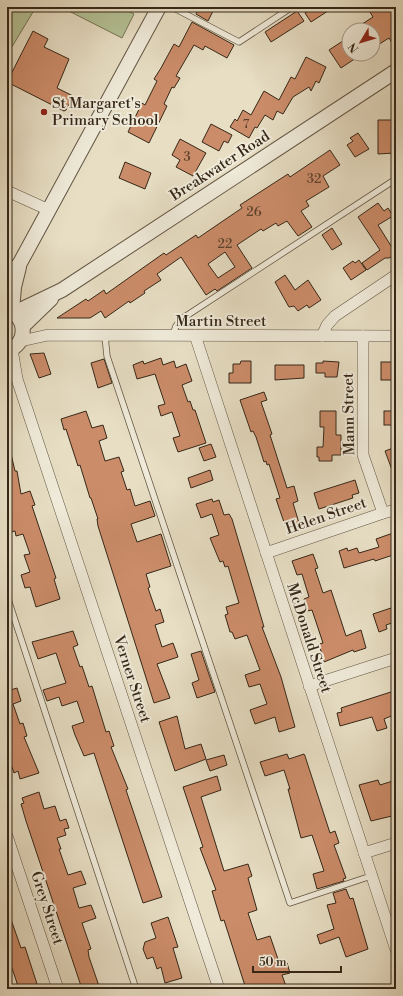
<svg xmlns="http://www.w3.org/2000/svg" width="403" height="996" font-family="'Libre Bodoni',serif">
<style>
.green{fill:#b4c195;stroke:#757456}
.building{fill:#cb8c69;stroke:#362718;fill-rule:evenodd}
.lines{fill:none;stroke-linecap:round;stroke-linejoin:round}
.service-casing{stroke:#625543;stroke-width:7}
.minor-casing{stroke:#625543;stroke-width:12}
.tertiary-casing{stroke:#625543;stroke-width:16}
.service{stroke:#efead9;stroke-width:5.5}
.minor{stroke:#efead9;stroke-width:11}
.tertiary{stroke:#efead9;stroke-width:14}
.poi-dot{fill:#8f2418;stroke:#efead9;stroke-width:1.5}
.labels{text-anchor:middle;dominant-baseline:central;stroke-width:4;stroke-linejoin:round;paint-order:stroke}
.number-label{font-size:13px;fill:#5b402c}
.poi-label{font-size:15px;fill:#362718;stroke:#efead9;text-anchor:start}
.street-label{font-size:15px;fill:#362718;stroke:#efead9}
</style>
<rect width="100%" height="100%" fill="#e7dec4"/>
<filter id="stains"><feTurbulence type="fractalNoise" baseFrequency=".005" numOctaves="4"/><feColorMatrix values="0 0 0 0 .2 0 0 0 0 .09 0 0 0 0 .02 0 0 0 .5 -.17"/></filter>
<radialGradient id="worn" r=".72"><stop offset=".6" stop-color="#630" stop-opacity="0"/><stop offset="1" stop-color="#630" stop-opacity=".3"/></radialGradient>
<g class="green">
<polygon points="7,7 36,7 7,55"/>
<polygon points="61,7 120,7 134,14 122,38"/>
</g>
<g class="building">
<polygon points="199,7 215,7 208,21 196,14"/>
<polygon points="314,7 334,7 311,22 305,13"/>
<polygon points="367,7 396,7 396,49 389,38 373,48 373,30 353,30 373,17"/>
<polygon points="297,11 304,21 271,42 265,32"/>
<polygon points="192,22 234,45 227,58 205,46 203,50 194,45 176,76 180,78 174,88 172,87 164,104 167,106 149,143 128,132 142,103 145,105 157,81 154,79 161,68 174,44 179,47"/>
<polygon points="33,31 48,39 44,47 69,59 57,88 73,96 66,110 64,111 7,82"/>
<polygon points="349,37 349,54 362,54 341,68 329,50"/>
<polygon points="306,57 326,67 319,83 316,81 311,91 309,87 293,97 283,114 277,111 273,120 265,115 257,128 255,127 249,138 230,127 235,119 237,121 243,110 251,115 264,91 279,100 291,77 295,79"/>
<polygon points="378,120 396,120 396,133 393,133 394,153 378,154"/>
<polygon points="211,124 232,135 228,143 224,141 219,151 202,142"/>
<polygon points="358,133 369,149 355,157 347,145 353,141 350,138"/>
<polygon points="180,139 206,153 193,176 176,167 180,160 172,155"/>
<path d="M 330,150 L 340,165 L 323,176 L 329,187 L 306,201 L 309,206 L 301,211 L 312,227 L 298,236 L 287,221 L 278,226 L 276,223 L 263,231 L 261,229 L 237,245 L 252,268 L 217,291 L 215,289 L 206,295 L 181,257 L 157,274 L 161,280 L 144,291 L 145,293 L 130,303 L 129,301 L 105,318 L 101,311 L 90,318 L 57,318 L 86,299 L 88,301 L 104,290 L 106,294 L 164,253 L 166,255 L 196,235 L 198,238 L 242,208 L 240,205 L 288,174 L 290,177 ZM 225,252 L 235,267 L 218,278 L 208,264 Z"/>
<polygon points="125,162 151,173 145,189 119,178"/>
<polygon points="378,203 384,211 388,208 393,216 378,225 396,254 389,258 385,258 367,270 362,263 380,250 358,217"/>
<polygon points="332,228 342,244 332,250 322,235"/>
<polygon points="359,260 366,270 351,280 343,268 353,261 355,263"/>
<polygon points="285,275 295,290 308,280 321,300 309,308 307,305 298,311 294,306 289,307 275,282"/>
<polygon points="44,353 51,374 39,378 30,354"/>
<polygon points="161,358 163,365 174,361 176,368 186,364 192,381 182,385 188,402 190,401 193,410 195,410 206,443 178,452 173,438 180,436 172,412 161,416 158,406 165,404 155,374 137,379 133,365 143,361 144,364"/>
<polygon points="104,359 112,383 98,388 91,363"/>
<polygon points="241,361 251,361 251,383 229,383 229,373 233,373 233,364 240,364"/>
<polygon points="323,361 339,362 337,377 325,377 325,373 316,373 316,363 323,363"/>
<rect x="381" y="362" width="15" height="18"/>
<polygon points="275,365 304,365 304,378 275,380"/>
<polygon points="264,392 267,400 261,402 272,434 270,435 287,488 294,486 298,501 293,503 299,523 286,528 276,499 280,498 269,464 267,465 266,461 264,462 256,437 253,431 251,432 240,400"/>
<polygon points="86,411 92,428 103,425 107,438 99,441 105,461 119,457 124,471 121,472 127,490 130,489 135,506 150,501 155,516 131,524 137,542 161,534 171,566 146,574 150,587 148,588 156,611 160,609 164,622 155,625 162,647 173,643 178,657 157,664 170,698 154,703 98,526 97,519 98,519 91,498 90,498 80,465 78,466 66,429 64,430 61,419"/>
<polygon points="320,411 336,411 336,435 341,435 341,455 332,455 332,461 319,461 319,457 317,457 317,447 323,447 324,427 320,427"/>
<rect x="384" y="411" width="12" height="14"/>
<polygon points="211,444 216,457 204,461 199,448"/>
<polygon points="396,447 396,478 395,478 385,451"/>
<polygon points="7,454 11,454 15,471 17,471 21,494 30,491 35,505 32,506 56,578 54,579 60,599 36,607 30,587 25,588 21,575 30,572 24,555 30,554 23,534 16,536 15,531 7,533"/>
<polygon points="210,470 213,480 191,488 188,478"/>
<polygon points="355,480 359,493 352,495 353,498 319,509 314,493"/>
<polygon points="212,499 213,502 219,500 224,515 229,514 232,519 264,627 262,627 281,677 295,727 279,732 275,717 255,724 250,710 267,704 260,684 249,687 245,675 260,670 247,635 235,639 232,632 230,632 225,615 228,614 226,607 239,603 228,566 225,567 223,561 220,562 210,538 219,535 212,514 201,518 196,504"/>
<polygon points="396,532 396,554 375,561 374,559 344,568 339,551 347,548 348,551 357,548 359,553 379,547 376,539"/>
<polygon points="313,554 318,568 315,569 323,593 331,590 346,636 361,630 366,648 354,652 353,650 324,662 319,644 323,643 312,610 307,611 304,599 309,597 302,574 297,575 292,561"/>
<polygon points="391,608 395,622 386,625 387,629 379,632 373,614"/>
<polygon points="73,631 78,645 73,647 80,667 82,666 89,687 92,686 106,732 109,731 114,746 111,747 128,789 126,790 162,897 143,903 94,753 84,756 75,735 72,726 84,722 77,701 62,706 59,697 47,701 43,690 66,683 56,653 38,659 32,642"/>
<polygon points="201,651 215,692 197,698 192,683 199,680 191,654"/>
<polygon points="17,688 21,701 13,704 20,724 23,723 27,736 24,737 39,773 20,779 18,771 14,773 10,761 7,762 7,691"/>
<polygon points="394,691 396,697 396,714 384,719 387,728 377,731 372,717 340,726 337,713 342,712 341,708"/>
<polygon points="177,716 185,749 201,744 206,759 175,771 159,722"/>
<polygon points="287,754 289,759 304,754 305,756 330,833 335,831 339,843 334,845 346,878 343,879 344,881 317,889 313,874 324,871 312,835 301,838 288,789 290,789 284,770 265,776 260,762"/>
<polygon points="224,755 227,765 210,771 206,760"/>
<polygon points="217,776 221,790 201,797 224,871 248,864 252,876 248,878 257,910 248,913 257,940 270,936 280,965 287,963 290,973 282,975 287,989 246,989 224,920 221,921 212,891 216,890 200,848 203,847 183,787"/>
<polygon points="378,780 380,785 396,780 396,815 371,821 359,785"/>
<polygon points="39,792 44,809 55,806 60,821 66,819 69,828 64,829 66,835 57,838 61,849 59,849 68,875 81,871 86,884 73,888 79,908 91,905 96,918 82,923 91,949 88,950 89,957 100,989 82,989 26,821 21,804 24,803 22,798"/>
<polygon points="346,889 350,899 353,898 368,949 346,957 339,937 320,944 317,935 334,929 327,905 336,903 333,893"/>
<polygon points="7,911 8,911 21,948 25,947 38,987 19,989 11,965 7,967"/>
<polygon points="168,917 178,947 173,948 182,978 165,983 161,967 157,969 153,957 147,959 143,949 145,942 156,938 151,923"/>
</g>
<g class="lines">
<defs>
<g id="service">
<polyline points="172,7 239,42 292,7"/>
<polyline points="173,335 176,326 183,318 396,179"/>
<polyline points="105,336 107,356 290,903 371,876"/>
<polyline points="7,596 136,989"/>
</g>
<g id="minor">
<polyline points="7,191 49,210"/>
<polyline points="195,335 396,950"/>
<polyline points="322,336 327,325 335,316 396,275"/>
<polyline points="363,336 363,455 383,513"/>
<polyline points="21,341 48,335 396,336"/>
<polyline points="12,349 17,379 219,989"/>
<polyline points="266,553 383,513 396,510"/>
<polyline points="309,686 396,658"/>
<polyline points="7,836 58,989"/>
<polyline points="364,853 396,843"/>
</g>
<g id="tertiary">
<polyline points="7,278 20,263 159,7"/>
<path d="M 7,310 C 28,317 28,344 7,351"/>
<polyline points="12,311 14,287 19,267"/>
<polyline points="14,313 62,290 396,71"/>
<polyline points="23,326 51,299"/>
</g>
</defs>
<use href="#service" class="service-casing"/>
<use href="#minor" class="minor-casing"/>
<use href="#tertiary" class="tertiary-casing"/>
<use href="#service" class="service"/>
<use href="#minor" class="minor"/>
<use href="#tertiary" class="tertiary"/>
</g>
<circle class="poi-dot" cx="44" cy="112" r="4"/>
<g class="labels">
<g class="number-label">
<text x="246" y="124">7</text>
<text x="187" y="157">3</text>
<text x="314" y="179">32</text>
<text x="254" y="212">26</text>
<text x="225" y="244">22</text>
</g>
<g class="poi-label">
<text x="52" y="103">St Margaret's<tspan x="52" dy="17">Primary School</tspan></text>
</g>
<g class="street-label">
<text transform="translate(220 166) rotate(-33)">Breakwater Road</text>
<text x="221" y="321">Martin Street</text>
<text transform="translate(349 414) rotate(-91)">Mann Street</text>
<text transform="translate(326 516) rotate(-19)">Helen Street</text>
<text transform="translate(309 638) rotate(72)">McDonald Street</text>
<text transform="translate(132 679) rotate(72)">Verner Street</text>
<text transform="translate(47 908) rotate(72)">Grey Street</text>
</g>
</g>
<rect width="403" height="996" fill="none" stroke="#e7dec4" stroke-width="24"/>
<rect x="8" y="8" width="387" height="980" fill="none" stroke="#362718" stroke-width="2"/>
<rect x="12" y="12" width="379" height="972" fill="none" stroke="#362718"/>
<g transform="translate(361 42) rotate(232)"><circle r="19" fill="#efead9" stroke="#a59c8c"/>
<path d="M0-3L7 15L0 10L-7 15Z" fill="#8f2418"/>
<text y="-6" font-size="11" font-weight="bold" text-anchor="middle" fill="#362718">N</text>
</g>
<path d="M253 966v6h88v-6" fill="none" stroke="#362718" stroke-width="2"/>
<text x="259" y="966" font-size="12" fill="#362718" stroke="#efead9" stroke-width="3" paint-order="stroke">50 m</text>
<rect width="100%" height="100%" filter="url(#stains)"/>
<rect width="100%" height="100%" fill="url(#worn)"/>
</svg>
